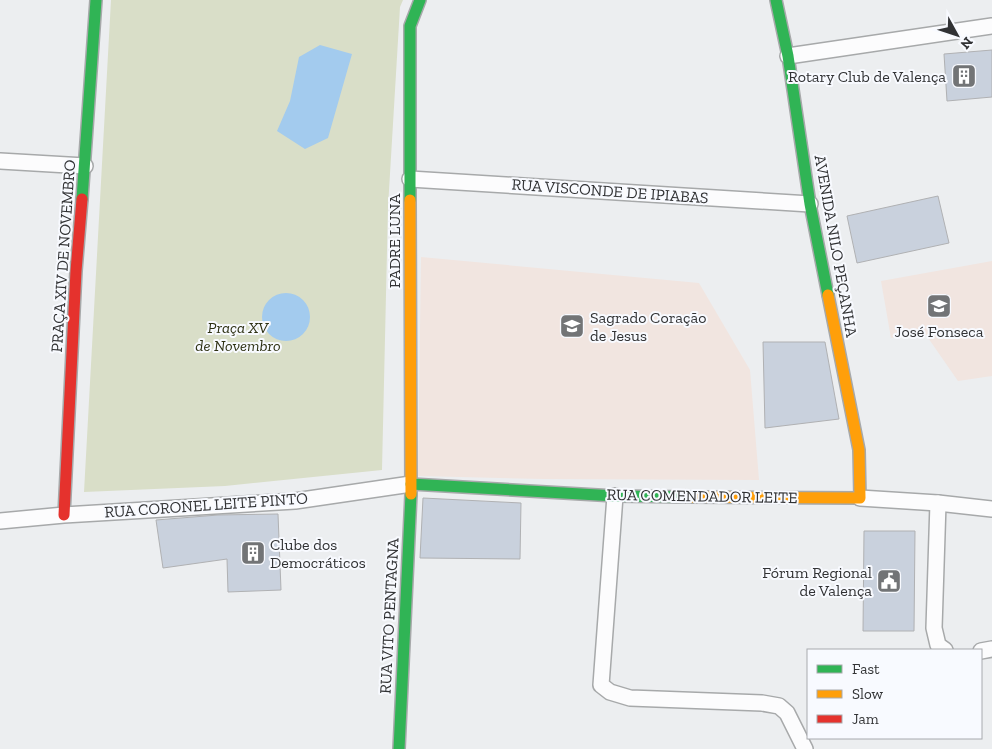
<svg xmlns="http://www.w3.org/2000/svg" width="992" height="749" font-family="'Zilla Slab',serif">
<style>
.education{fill:#f1e5e0}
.green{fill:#d9dec8}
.water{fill:#a3cbee}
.building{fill:#c9d1dd;stroke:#b0b1b3}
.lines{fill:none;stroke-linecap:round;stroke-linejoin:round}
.street-casing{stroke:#a7a9aa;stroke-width:18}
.fast-casing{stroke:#a7a9aa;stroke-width:14}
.slow-casing{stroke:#a7a9aa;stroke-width:14}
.jam-casing{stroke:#a7a9aa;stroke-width:14}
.street{stroke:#fcfcfd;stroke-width:15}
.fast{stroke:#30b455;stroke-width:11}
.slow{stroke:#ff9f0a;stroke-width:11}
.jam{stroke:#e5322d;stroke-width:11}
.labels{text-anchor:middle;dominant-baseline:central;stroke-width:4;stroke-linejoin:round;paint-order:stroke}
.poi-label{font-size:16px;fill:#313234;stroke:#f8faff;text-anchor:end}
.street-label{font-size:16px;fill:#313234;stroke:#f8faff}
.park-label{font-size:16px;font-style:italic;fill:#2d3012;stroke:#f8faff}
</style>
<rect width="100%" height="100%" fill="#eceef0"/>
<g class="education">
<polygon points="421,257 699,283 750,370 759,480 543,479 418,476"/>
<polygon points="992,261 992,376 958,381 924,332 891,338 881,281"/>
</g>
<polygon class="green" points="111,0 403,0 400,7 388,207 382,470 225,486 84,492"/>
<g class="water">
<polygon points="320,45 352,54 328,138 305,149 277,131 290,101 299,57"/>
<circle cx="286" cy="317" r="24"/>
</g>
<g class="building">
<polygon points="992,50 992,97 947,101 944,54"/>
<polygon points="938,196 949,243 857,263 847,216"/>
<polygon points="763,342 825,342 839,419 765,428"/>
<polygon points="423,498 521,503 520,559 420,558"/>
<polygon points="278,514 281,590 228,592 227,559 163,568 156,520 218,515"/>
<polygon points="864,531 915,531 914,631 863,631"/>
</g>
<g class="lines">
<defs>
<g id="street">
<polyline points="788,56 992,26"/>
<polyline points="0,161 85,166"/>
<polyline points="410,179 810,204"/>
<polyline points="615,496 601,685 610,692 630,698 762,703 779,706 787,713 805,749"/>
<polyline points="860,498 938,503 992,509"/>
<polyline points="938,503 934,628 938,645 945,650"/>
<polyline points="0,521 64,515 295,501 411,484"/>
<polyline points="981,651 992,649"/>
</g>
<g id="fast">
<polyline points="776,0 788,56 810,204 828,295"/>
<polyline points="82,199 96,0"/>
<polyline points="410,200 410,26 420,0"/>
<polyline points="411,484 615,496 690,497"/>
<polyline points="399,749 411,494"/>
</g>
<g id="slow">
<polyline points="410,200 411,494"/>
<polyline points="690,497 860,498 859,450 828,295"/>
</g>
<polyline id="jam" points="64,515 76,271 82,199"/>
</defs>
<use href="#street" class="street-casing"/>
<use href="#fast" class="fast-casing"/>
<use href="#slow" class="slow-casing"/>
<use href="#jam" class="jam-casing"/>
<use href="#street" class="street"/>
<use href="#fast" class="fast"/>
<use href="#slow" class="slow"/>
<use href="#jam" class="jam"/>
</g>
<defs>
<symbol id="building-square" viewBox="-11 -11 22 22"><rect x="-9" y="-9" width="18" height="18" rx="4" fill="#727476" stroke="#f8faff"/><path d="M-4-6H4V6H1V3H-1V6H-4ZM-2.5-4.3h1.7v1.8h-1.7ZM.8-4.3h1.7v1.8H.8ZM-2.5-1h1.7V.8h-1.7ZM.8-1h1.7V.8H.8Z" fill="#fff"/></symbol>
<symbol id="school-square" viewBox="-11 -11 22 22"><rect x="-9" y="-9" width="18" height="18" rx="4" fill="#727476" stroke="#f8faff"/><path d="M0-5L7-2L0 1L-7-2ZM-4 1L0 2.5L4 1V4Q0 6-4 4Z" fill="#fff"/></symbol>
<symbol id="civic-square" viewBox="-11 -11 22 22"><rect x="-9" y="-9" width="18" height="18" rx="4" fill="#727476" stroke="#f8faff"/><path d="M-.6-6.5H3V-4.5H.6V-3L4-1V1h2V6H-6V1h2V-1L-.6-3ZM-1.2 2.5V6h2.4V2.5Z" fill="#fff"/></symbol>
</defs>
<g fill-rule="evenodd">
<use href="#building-square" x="950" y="62" width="28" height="28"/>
<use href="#school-square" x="925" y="292" width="28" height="28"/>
<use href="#school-square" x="558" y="312" width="28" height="28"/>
<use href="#building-square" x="239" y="539" width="28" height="28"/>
<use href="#civic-square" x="875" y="567" width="28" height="28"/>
</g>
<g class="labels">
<g class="poi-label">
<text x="946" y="76">Rotary Club de Valença</text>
<text x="590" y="317" text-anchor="start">Sagrado Coração<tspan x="590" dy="18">de Jesus</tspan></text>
<text x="939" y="331" text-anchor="middle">José Fonseca</text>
<text x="270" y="544" text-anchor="start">Clube dos<tspan x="270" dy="18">Democráticos</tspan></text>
<text x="872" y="572">Fórum Regional<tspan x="872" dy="18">de Valença</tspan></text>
</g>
<g class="street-label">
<text transform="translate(610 191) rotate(4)">RUA VISCONDE DE IPIABAS</text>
<text transform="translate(394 241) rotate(-90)">PADRE LUNA</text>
<text transform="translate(836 246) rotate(80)">AVENIDA NILO PEÇANHA</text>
<text transform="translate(63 256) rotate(-86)">PRAÇA XIV DE NOVEMBRO</text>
<text transform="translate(702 496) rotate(1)">RUA COMENDADOR LEITE</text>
<text transform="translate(206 505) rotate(-4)">RUA CORONEL LEITE PINTO</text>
<text transform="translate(389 616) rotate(-87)">RUA VITO PENTAGNA</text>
</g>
<g class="park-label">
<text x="238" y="327">Praça XV<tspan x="238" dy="18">de Novembro</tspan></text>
</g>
</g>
<rect x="807" y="649" width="175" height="90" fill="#f8faff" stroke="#a8aaae"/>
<rect x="817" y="665" width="25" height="8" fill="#30b455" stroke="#a8aaae"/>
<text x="852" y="674" font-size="15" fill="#313234">Fast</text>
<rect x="817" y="690" width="25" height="8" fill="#ff9f0a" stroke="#a8aaae"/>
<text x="852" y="699" font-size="15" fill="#313234">Slow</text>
<rect x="817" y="715" width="25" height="8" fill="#e5322d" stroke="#a8aaae"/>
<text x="852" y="724" font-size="15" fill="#313234">Jam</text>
<g transform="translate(957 35) rotate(130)" stroke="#f8faff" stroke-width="4" paint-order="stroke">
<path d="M0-4L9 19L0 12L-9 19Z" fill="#313234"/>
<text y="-8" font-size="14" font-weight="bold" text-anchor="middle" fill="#313234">N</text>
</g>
</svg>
